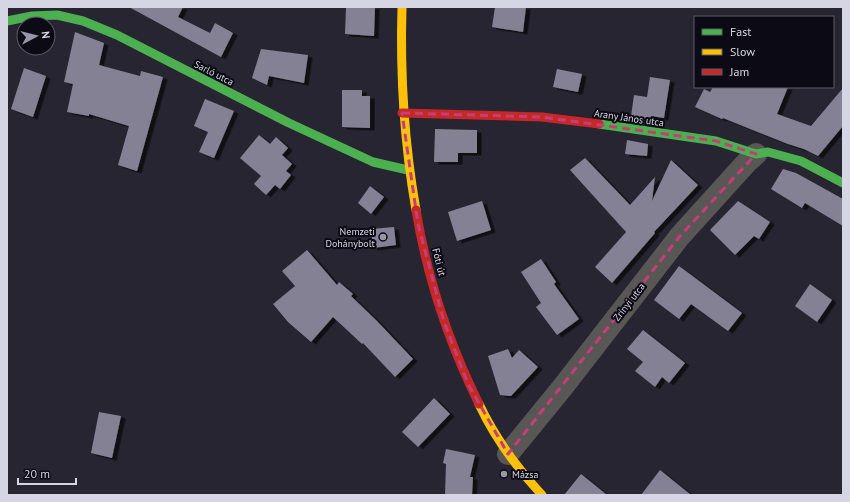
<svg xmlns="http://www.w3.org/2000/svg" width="850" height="502" font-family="'PT Sans',sans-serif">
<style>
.building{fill:#838193;filter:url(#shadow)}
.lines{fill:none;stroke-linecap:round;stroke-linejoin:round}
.street{stroke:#585756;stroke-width:22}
.fast{stroke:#4caf50;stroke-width:9}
.slow{stroke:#ffc107;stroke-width:9}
.jam{stroke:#c62828;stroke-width:9}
.marked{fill:none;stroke:#c63e76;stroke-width:3;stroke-dasharray:8 5;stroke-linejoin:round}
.poi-dot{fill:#9897a5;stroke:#0c0b15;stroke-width:1.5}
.labels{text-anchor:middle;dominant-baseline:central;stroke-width:4;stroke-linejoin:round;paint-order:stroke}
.street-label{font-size:10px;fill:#d5d5e4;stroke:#0c0b15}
.poi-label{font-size:10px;fill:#d5d5e4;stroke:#0c0b15;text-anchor:end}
</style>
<defs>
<filter id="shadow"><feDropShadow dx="4.5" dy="2.5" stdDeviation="0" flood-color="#0009"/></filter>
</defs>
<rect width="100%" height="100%" fill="#262531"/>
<g class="building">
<polygon points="129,7 183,7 178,17 210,33 215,23 233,33 221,57"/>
<polygon points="346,7 375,7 374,36 345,34"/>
<polygon points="495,7 526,7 523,32 492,27"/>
<polygon points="75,32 104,43 99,65 140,76 141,71 163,77 137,171 118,165 129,126 89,114 89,116 67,112 73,84 64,82"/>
<polygon points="261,49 308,55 304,83 269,76 267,85 252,78"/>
<polygon points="24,68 46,76 33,117 11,109"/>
<polygon points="557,69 582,74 578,92 553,87"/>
<polygon points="650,77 670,80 664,118 651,116 650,119 631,116 634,95 647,97"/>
<polygon points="713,87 788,87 777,114 811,126 843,88 843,126 818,156 804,149 788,144 723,118 722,119 695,107 704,89 710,92"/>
<polygon points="342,90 362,90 362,96 370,96 370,128 342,127"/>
<polygon points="205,99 234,111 214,158 199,152 208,132 194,126"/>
<polygon points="435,129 477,130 477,153 458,153 458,162 434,162"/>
<polygon points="259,135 270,144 276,137 288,148 282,155 292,164 286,171 291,175 280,189 275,185 266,195 254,184 261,176 240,158"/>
<polygon points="627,140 648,144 647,156 625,154"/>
<polygon points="585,158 630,205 655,177 652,201 671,160 698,185 654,232 655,233 612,283 595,267 626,232 570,170"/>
<polygon points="783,169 796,173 843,199 843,226 805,203 802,208 771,189"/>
<polygon points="370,186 384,197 371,214 358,203"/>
<polygon points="482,201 491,230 457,241 448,212"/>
<polygon points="738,201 770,222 759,239 754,236 735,255 710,230"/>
<polygon points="394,227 396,245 373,248 371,229"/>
<polygon points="307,250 337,285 339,282 353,294 351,296 377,321 413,359 395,377 363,343 362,344 333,317 311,342 288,322 273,304 295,286 282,271"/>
<polygon points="541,259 556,282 554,284 579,319 557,335 536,307 541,303 521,272"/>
<polygon points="679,266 742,313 728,331 691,304 679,319 654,300"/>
<polygon points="810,284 832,300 817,322 795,306"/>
<polygon points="643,330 685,363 669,383 662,377 655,387 635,371 643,362 627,349"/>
<polygon points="508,349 512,358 519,350 538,367 511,396 500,395 488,356"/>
<polygon points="434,398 450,414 418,447 402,432"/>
<polygon points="99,412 121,416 112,458 91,453"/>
<polygon points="446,449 475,455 470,477 473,477 472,495 445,495 446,464 443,463"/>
<polygon points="660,470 691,495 641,495"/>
<polygon points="581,474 607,495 564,495"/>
</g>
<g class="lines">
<polyline class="street" points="508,454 562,388 680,236 747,162 756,154"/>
<g class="fast">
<polyline points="7,21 32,16 57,15 83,21 117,35 289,123 373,162 408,170"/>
<polyline points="599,124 716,141 756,154 768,152 801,161 843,183"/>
</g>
<g class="slow">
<path d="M 402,7 C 400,75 404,142 416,210"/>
<path d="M 479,404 C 495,438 517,468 542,495"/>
</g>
<g class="jam">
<polyline points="402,113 542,117 599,124"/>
<path d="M 416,210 C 427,277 449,343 479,404"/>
</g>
</g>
<path class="marked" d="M 402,113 L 542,117 L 716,141 L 756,154 L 680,236 L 508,454 L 468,384 L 444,322 L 418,224 Z"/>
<g class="poi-dot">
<circle cx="383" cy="237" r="4"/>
<circle cx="504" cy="474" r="4"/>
</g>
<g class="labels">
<g class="street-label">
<text transform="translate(214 73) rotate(27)">Sarló utca</text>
<text transform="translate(629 118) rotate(8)">Arany János utca</text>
<text transform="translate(439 262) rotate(76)">Fóti út</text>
<text transform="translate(629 302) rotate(-52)">Zrínyi utca</text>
</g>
<g class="poi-label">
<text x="375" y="231">Nemzeti<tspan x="375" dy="12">Dohánybolt</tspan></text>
<text x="512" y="474" text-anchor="start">Mázsa</text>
</g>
</g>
<rect width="850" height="502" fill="none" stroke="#d5d5e4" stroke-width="16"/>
<rect x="694" y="16" width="140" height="72" fill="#0c0b15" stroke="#5c5c68"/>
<rect x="702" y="29" width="20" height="6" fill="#4caf50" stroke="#5c5c68"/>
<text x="730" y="36" font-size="12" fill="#d5d5e4">Fast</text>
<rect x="702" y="49" width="20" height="6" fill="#ffc107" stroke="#5c5c68"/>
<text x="730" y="56" font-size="12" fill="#d5d5e4">Slow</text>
<rect x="702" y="69" width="20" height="6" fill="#c62828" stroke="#5c5c68"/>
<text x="730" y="76" font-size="12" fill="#d5d5e4">Jam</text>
<g transform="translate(36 36) rotate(83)"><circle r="19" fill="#0c0b15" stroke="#5c5c68"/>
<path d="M0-3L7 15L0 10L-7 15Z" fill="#9897a5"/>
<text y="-6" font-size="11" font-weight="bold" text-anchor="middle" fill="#d5d5e4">N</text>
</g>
<path d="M18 478v6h58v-6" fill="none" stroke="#d5d5e4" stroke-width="2"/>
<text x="24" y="478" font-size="12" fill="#d5d5e4" stroke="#0c0b15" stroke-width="3" paint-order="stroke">20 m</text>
</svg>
